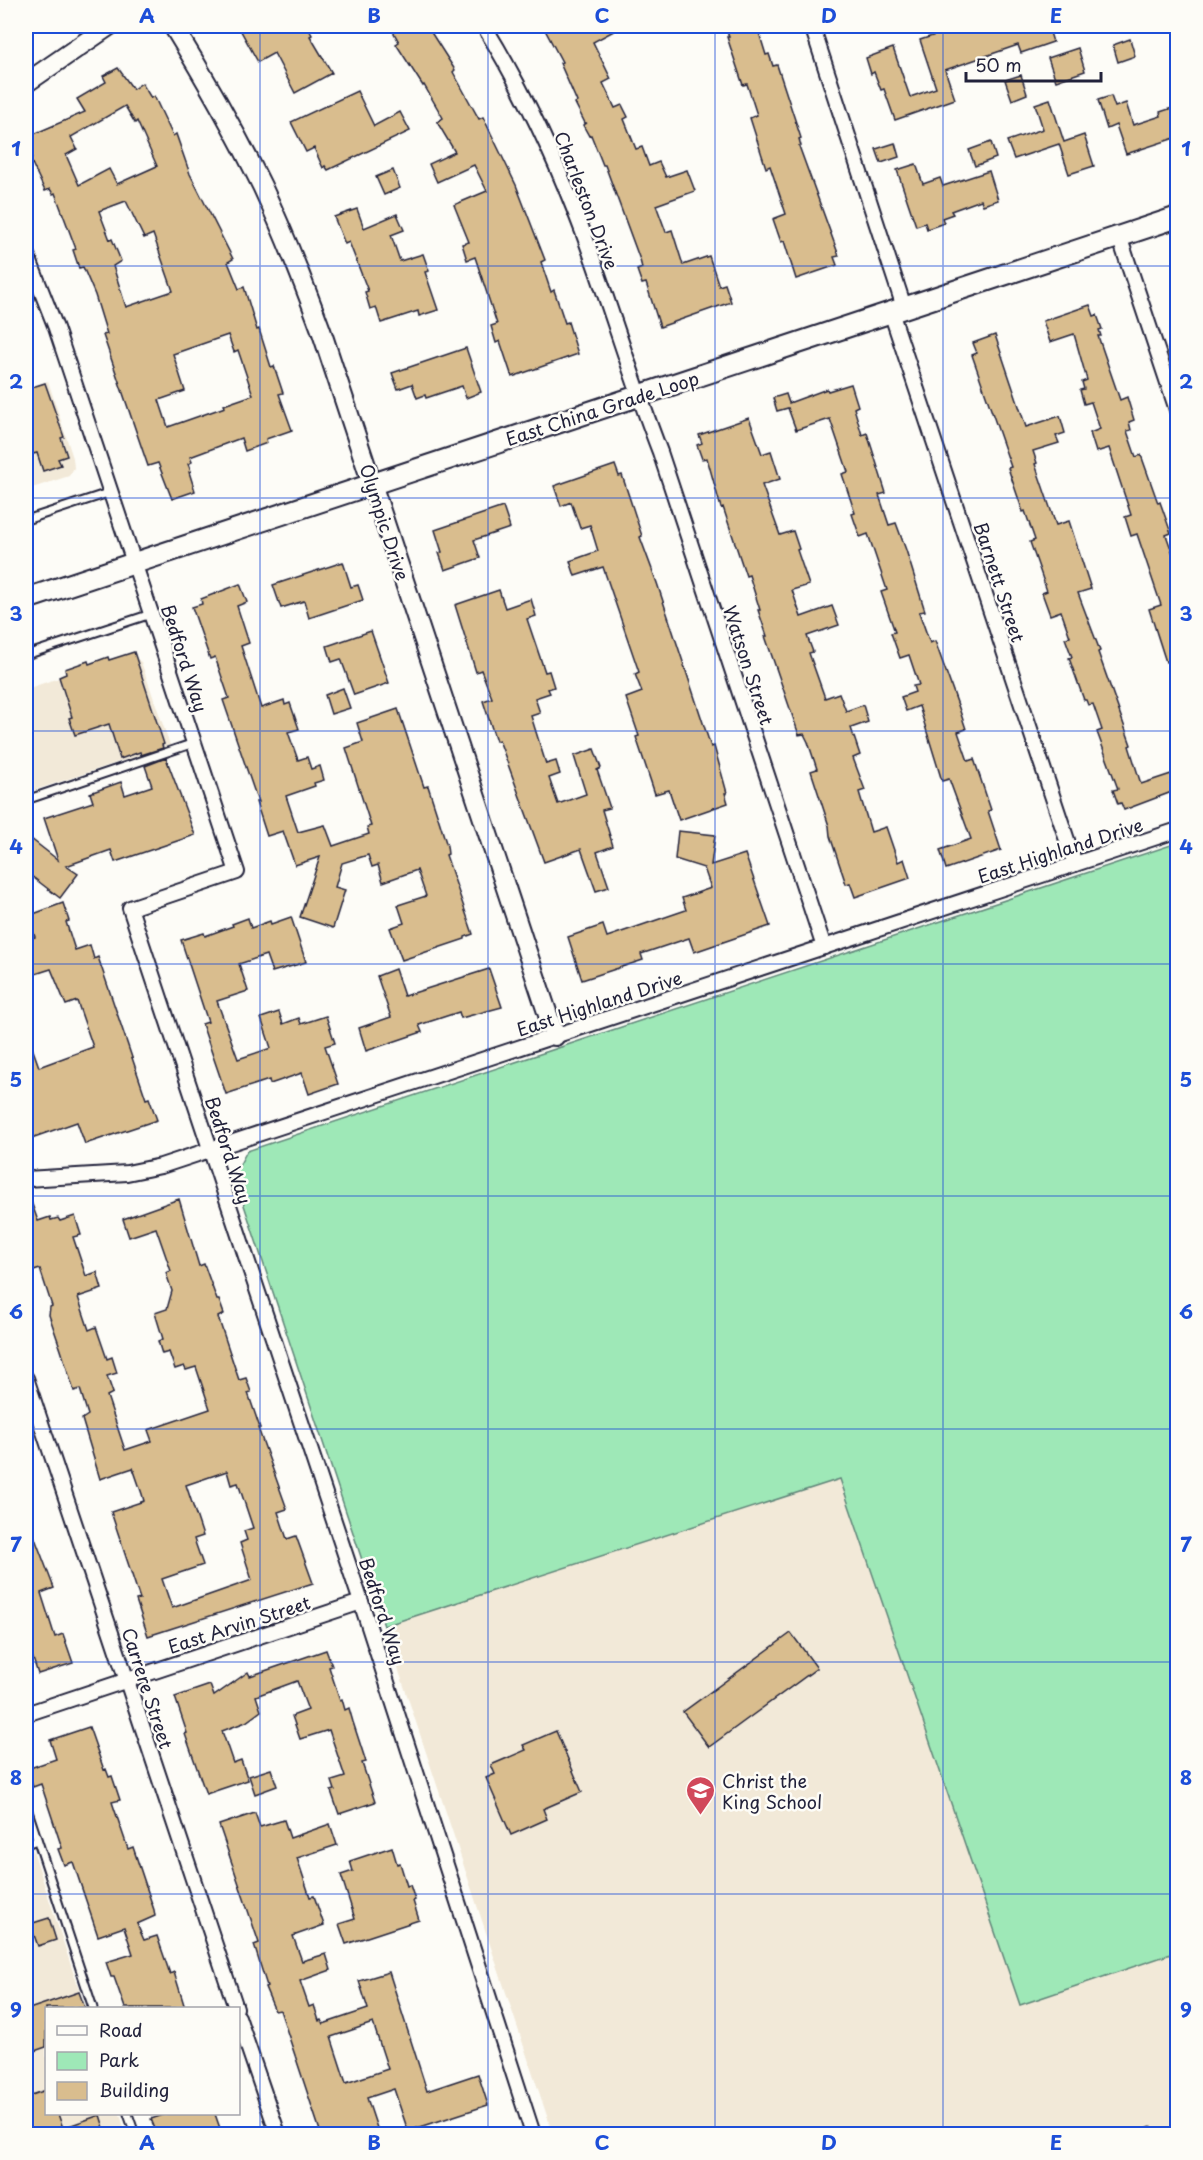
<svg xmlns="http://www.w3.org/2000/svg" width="1203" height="2160" font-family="'Playpen Sans',sans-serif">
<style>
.built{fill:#f2e9d8}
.green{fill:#9ee8b7;stroke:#608579;stroke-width:1.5}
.building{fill:#d9bd8e;stroke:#22223b;stroke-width:1.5;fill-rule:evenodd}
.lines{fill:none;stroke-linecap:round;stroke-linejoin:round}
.service-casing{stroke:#22223b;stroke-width:11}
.minor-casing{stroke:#22223b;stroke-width:18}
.tertiary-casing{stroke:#22223b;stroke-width:22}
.secondary-casing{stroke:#22223b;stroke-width:24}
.service{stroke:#fdfcf7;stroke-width:7}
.minor{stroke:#fdfcf7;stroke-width:14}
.tertiary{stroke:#fdfcf7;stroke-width:18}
.secondary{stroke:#fdfcf7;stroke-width:20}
.grid{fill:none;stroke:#1d4ed8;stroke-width:1.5;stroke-opacity:0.55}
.labels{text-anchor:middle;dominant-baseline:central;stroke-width:5;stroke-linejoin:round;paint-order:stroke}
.street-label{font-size:18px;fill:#22223b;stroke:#fdfcf7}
.poi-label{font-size:18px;fill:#22223b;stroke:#fdfcf7;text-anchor:start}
.neatline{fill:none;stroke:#1d4ed8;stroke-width:2}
.grid-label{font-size:20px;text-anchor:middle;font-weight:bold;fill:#1d4ed8}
</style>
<rect width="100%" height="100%" fill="#fdfcf7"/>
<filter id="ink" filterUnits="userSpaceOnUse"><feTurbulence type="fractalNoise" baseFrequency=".0167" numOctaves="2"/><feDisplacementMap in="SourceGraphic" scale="12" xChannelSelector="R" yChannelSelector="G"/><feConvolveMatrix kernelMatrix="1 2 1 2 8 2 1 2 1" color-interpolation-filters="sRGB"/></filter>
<g filter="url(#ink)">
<g class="built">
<polygon points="48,381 73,458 74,468 69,476 26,490 26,389"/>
<polygon points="124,656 133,656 141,662 170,745 26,793 26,689"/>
<polygon points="840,1479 1020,2005 1177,1952 1177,2134 553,2134 384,1626"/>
<polygon points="26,1829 85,2008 46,2008 46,2114 120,2114 126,2134 26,2134"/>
</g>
<polygon class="green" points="1177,843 1177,1952 1020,2005 840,1479 384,1626 234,1175 247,1151"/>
<g class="building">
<polygon points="250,26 307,26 312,35 310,36 332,73 295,93 274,53 258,62 241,31"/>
<polygon points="390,26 427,26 455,70 453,72 479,119 483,117 516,185 545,260 541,262 551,292 554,290 565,323 568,322 578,354 512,377 500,341 496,343 491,326 497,324 475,257 467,260 462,244 469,242 454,205 487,191 474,165 437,182 429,164 455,152 437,122 443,118 424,85 423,86 396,44 399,42"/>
<polygon points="543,26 623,26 593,42 611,79 603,83 615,108 622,105 628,117 624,119 636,149 642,147 649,166 659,162 666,177 687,170 695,191 656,205 666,232 672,230 683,265 709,256 719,286 725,284 731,302 660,327 646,283 642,284 637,270 642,268 640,260 605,165 603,165 591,135 589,136 583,125 587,123 585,123 575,103 577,102 560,63 562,62"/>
<polygon points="725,26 757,26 766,55 769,54 773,66 777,65 801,138 799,139 801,146 799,146 839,256 834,257 837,265 796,279 784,241 781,242 773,219 786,214 770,166 766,168 750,118 757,115 747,84 743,85 727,37 729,37"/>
<polygon points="963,26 1048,26 1053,42 1021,53 1018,45 945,70 955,99 895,120 884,89 881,90 874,72 871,74 866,58 893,48 910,97 936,88 920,40"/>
<polygon points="1130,39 1135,56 1118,62 1113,45"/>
<polygon points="1078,48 1085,71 1056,81 1048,58"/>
<path d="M 118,68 L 133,89 L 142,83 L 151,98 L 154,96 L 173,136 L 176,134 L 190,174 L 233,259 L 228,262 L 239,289 L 244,287 L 257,330 L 259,329 L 271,367 L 274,366 L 283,393 L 279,394 L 292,430 L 266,439 L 267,443 L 245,451 L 241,438 L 190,457 L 192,462 L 188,464 L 191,471 L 189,472 L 195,491 L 172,499 L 158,463 L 148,466 L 103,335 L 107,334 L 95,295 L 83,267 L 79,268 L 73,250 L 76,249 L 55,193 L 53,194 L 50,189 L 45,191 L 30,159 L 32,157 L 30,148 L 32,148 L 27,137 L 85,112 L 77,99 L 106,82 L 103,76 ZM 125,106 L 135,123 L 137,121 L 157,166 L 117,184 L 109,169 L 79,185 L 66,155 L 77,149 L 71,137 ZM 126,201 L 144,238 L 153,234 L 173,291 L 126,307 L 113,266 L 121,261 L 112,239 L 110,240 L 99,211 ZM 228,335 L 234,352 L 238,350 L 253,395 L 224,405 L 225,407 L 168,427 L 159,400 L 185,391 L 173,354 Z"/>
<polygon points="1021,75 1027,94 1012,100 1005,80"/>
<polygon points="357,91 374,126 400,112 410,131 328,170 325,166 323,168 314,148 306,152 291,122"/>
<polygon points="1111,96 1115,107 1126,103 1133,125 1161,116 1160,112 1178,106 1178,137 1126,154 1116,125 1107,129 1098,100"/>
<polygon points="1050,99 1064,142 1084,135 1094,166 1069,174 1059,144 1014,159 1007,141 1043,129 1035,104"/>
<polygon points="991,142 996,158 975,166 969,150"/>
<polygon points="895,143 899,157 881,163 876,149"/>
<polygon points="916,164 923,184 940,178 943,186 989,171 998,200 983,205 981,200 951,211 953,214 942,218 944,223 927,229 925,223 916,226 897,170"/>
<polygon points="393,170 400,188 384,195 376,177"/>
<polygon points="357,209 364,228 397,214 404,230 391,235 400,261 423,254 429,271 425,272 438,310 419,316 418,311 381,323 376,307 370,309 365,292 368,291 349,242 345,244 334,217"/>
<polygon points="1090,305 1094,316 1097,315 1102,329 1099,330 1101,336 1098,336 1120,400 1127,397 1134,420 1129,422 1131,430 1127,431 1136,457 1141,455 1158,503 1160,502 1171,533 1166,535 1178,568 1178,658 1166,662 1149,609 1161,605 1137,534 1131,536 1125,517 1131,515 1109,448 1096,452 1090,433 1100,429 1091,402 1084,404 1080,390 1084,389 1082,382 1087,380 1074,334 1050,342 1043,321"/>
<polygon points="995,335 1026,427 1060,416 1065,433 1056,436 1059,443 1033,451 1037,463 1035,464 1056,525 1069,521 1091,589 1078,593 1100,651 1098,652 1131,745 1129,746 1141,784 1171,774 1177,790 1124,810 1121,803 1118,804 1113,790 1118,789 1097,732 1102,730 1093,704 1088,705 1086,700 1084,700 1069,658 1072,657 1065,638 1070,637 1061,611 1050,615 1042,593 1047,591 1030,542 1035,540 1025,511 1023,512 1008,468 1011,467 972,355 977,353 973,343"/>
<polygon points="466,348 481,392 466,398 462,386 426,398 425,395 417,398 412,384 398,389 392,373"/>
<polygon points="45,383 64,437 61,438 67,456 58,459 61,465 43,471 37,453 33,454 26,433 26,389"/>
<polygon points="851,384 858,406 854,408 862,435 867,433 886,493 879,495 889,525 896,523 906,550 925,611 919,612 930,643 935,641 959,708 966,729 958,732 968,761 974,759 991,810 988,811 1001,850 946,869 940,850 971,839 949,779 942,781 919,706 906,711 901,697 915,692 913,686 919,685 909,655 900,658 891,633 895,632 881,592 887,590 868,534 860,537 852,514 855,513 842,474 848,472 830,419 796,430 788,408 777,411 773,398 786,394 789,403 827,389 828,391"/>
<polygon points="749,418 762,454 771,451 780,479 762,485 780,535 793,531 799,549 797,550 809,585 792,590 801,617 832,606 839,625 807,636 813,652 809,653 825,698 839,693 846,711 863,705 868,722 851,728 860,755 853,758 865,790 859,792 871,832 886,827 898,862 904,859 910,878 855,897 850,883 846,884 830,836 829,826 811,771 817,769 808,742 804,734 799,735 765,636 767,636 758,610 760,610 749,575 746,576 723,507 721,508 707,458 702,459 697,445 702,443 699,435"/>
<polygon points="615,465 619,476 622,475 642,536 640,537 657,583 711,747 714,746 727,793 725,793 728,803 679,820 669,790 655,794 636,737 639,736 626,698 642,692 635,674 639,672 603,567 575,576 570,561 598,551 590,525 580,528 571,502 561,506 554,486"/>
<polygon points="503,507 510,528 474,540 480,558 445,570 439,553 442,552 435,530"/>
<polygon points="343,562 351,587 358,585 363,600 309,618 304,601 281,608 273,585"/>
<polygon points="240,584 247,602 237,606 249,643 241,646 261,708 284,700 285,705 290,703 299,729 288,732 298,760 307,757 311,769 320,766 324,780 314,783 315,786 286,796 298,832 325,825 333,846 369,834 367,827 371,826 346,748 363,742 357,723 398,709 424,787 428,786 437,814 447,846 448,854 446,855 473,934 465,937 465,939 402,960 390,928 404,923 398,905 426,896 417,870 383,882 378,865 372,867 368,855 342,863 335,887 345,890 333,928 300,917 320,857 295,865 283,831 267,836 256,802 258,802 223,700 229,698 215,657 210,659 192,607 202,604 201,599"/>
<polygon points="499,590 505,608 531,599 536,616 527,619 545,672 549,671 554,687 548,689 550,693 535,698 540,713 531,716 546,764 556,761 560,774 549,778 558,804 586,794 574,756 594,749 601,768 597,770 610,808 602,810 613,846 597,852 609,887 596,891 581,849 544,862 499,740 496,741 483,701 492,698 481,670 476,672 455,605"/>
<polygon points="371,631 389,683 354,695 341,659 332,662 327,646"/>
<polygon points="134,652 164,744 162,745 163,748 141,755 140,752 120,759 109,724 75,735 69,718 72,717 59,677 66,674 65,669 88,661 89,664 108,657 109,660"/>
<polygon points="343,688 350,708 331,714 325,695"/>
<polygon points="166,758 195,835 115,862 111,850 66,866 78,874 60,898 26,872 26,835 58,860 44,818 93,802 90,793 121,782 125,795 152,786 145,766"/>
<polygon points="678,831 715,835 711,865 745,854 770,926 694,952 689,938 641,954 643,960 582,980 568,937 603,925 607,937 686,910 682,898 711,888 704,868 675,859"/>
<polygon points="63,903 69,921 66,922 75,950 90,945 94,959 98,957 146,1099 149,1098 157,1120 85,1144 77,1122 26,1140 26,1036 28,1036 39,1067 93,1047 77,1001 66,1005 51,969 26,977 26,940 35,937 28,916"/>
<polygon points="291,917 306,962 272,972 266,955 239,964 248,991 217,1001 238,1059 271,1048 261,1018 279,1012 283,1024 299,1018 301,1024 326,1016 335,1043 325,1046 338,1084 309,1094 302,1073 270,1084 269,1080 226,1094 202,1024 208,1022 181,940 204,933 205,936 233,926 232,924 248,918 251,928 270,921 271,924"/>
<polygon points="395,969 404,996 489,969 502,1007 461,1018 459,1012 419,1025 422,1032 366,1051 359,1028 391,1017 377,976"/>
<path d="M 26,1193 L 28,1193 L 38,1221 L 50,1217 L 51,1220 L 58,1218 L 60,1221 L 75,1216 L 81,1235 L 73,1237 L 86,1276 L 97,1272 L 102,1289 L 78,1297 L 89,1330 L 96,1327 L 107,1359 L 112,1357 L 117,1373 L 107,1376 L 113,1393 L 107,1396 L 125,1450 L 152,1441 L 148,1430 L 210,1409 L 196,1367 L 186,1370 L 184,1366 L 175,1369 L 169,1352 L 162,1354 L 158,1341 L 163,1339 L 155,1313 L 167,1309 L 172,1291 L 166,1273 L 171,1271 L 156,1228 L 129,1237 L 123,1219 L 179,1199 L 199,1266 L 204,1264 L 217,1300 L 219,1300 L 224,1314 L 218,1317 L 239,1380 L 246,1378 L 251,1392 L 248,1393 L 260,1428 L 258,1428 L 287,1509 L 278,1512 L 287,1539 L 296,1536 L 313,1583 L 148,1636 L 136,1600 L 140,1599 L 111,1512 L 144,1501 L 142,1494 L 133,1468 L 100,1479 L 82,1419 L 88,1415 L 80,1389 L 74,1391 L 61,1350 L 49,1315 L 50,1307 L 52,1306 L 40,1269 L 34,1271 L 26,1246 ZM 227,1471 L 231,1485 L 238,1483 L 253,1528 L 244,1531 L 247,1540 L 240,1543 L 252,1580 L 172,1608 L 162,1579 L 203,1565 L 194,1539 L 203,1536 L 186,1485 Z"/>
<polygon points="26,1520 28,1520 54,1588 41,1593 55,1637 63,1634 73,1663 38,1674 26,1637"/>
<polygon points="791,1633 817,1668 709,1747 683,1712"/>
<polygon points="326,1650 332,1666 329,1667 340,1700 342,1699 345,1710 349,1708 353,1722 366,1762 362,1763 375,1802 339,1814 331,1791 335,1790 332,1781 345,1777 329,1730 300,1739 292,1716 308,1710 297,1681 256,1696 261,1711 246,1722 222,1731 233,1763 241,1760 248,1780 206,1794 185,1734 187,1733 175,1697 210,1685 214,1696 248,1672 250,1676"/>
<polygon points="89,1727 104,1770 106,1769 109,1777 112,1776 120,1800 112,1802 128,1849 133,1847 154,1910 155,1916 137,1924 144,1940 157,1936 170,1974 174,1972 185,2008 125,2008 114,1977 111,1977 106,1962 133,1954 124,1927 98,1936 73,1862 64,1865 58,1849 62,1848 41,1784 33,1787 27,1769 56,1759 50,1740"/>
<polygon points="556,1731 582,1792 543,1809 547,1819 511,1835 486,1778 495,1774 491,1765 526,1750 523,1745"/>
<polygon points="271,1769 277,1786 255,1794 249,1776"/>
<path d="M 255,1813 L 260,1827 L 284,1820 L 290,1838 L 330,1824 L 337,1845 L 297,1858 L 310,1897 L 314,1896 L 324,1925 L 293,1936 L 302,1961 L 326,1954 L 331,1970 L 300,1981 L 309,2007 L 314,2005 L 319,2021 L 321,2020 L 323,2024 L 368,2009 L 359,1981 L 389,1972 L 427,2091 L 478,2074 L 488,2105 L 408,2131 L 394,2089 L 367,2098 L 379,2134 L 321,2134 L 280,2010 L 275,2011 L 265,1987 L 267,1986 L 254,1945 L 259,1943 L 219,1825 ZM 373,2023 L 388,2069 L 346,2083 L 331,2037 Z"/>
<polygon points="392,1847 397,1864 400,1863 407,1886 410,1885 415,1900 413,1901 419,1920 346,1944 339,1924 355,1919 341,1875 353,1871 350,1861"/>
<polygon points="49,1918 56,1940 38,1946 30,1924"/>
<polygon points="79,1992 85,2008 46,2008 46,2047 26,2054 26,2010"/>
<polygon points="46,2090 46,2114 58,2114 63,2128 100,2115 106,2134 26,2134 26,2097"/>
<polygon points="166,2114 215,2114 222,2134 157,2134 151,2119"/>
</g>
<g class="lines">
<defs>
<g id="service">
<polyline points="26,520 111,492"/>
<polyline points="26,655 151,614"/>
<polyline points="26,800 194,743"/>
<polyline points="26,1805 93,2008"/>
<polyline points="26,1844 37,1840"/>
<polyline points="128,2114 135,2134"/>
<polyline points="1151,2132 1152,2134"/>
</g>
<g id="minor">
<path d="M 484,26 C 524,91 556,160 583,232 C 610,305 632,380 660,452 L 824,947"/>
<polyline points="812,26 904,307"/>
<polyline points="1119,236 1178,413"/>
<polyline points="26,252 56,328 237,872 130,908 361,1602 533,2134"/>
<polyline points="891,312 1075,864"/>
<polyline points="26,1179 127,1173 161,1166 1178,830"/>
<polyline points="26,1378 236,2008"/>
<polyline points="26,1714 361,1602"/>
<polyline points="238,2017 278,2134"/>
</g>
<g id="tertiary">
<path d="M 173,26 C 205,78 235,131 262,186 C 284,233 303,281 321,330 L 555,1036"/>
<polyline points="26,83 109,26"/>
</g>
<polyline id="secondary" points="26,599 1178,217"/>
</defs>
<use href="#service" class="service-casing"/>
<use href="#minor" class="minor-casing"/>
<use href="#tertiary" class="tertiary-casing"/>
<use href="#secondary" class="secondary-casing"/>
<use href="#service" class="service"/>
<use href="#minor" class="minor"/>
<use href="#tertiary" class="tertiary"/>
<use href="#secondary" class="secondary"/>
</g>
</g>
<path class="grid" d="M 260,26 L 260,2134M 488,26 L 488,2134M 715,26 L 715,2134M 943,26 L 943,2134M 26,266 L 1178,266M 26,498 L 1178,498M 26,731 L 1178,731M 26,964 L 1178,964M 26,1196 L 1178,1196M 26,1429 L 1178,1429M 26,1662 L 1178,1662M 26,1894 L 1178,1894"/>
<defs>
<symbol id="school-pin" viewBox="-11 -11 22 30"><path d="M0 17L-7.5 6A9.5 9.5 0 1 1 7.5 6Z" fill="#d1495b" stroke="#fdfcf7"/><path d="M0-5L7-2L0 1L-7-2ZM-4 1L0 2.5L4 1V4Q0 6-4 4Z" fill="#fff"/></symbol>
</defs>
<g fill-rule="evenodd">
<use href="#school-pin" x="684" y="1774" width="33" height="45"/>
</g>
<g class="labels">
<g class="street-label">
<text transform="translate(587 200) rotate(69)">Charleston Drive</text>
<text transform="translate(602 408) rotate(-18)">East China Grade Loop</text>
<text transform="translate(385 522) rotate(72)">Olympic Drive</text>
<text transform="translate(1000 582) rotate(72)">Barnett Street</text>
<text transform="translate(185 658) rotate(72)">Bedford Way</text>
<text transform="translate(749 665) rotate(72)">Watson Street</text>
<text transform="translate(1060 850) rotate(-18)">East Highland Drive</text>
<text transform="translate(599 1003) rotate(-18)">East Highland Drive</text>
<text transform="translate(229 1150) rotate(72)">Bedford Way</text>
<text transform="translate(383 1611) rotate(72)">Bedford Way</text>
<text transform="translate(239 1624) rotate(-18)">East Arvin Street</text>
<text transform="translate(148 1688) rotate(72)">Carrere Street</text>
</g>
<g class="poi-label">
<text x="722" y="1780">Christ the<tspan x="722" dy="21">King School</tspan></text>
</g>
</g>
<rect width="1203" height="2160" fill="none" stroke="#fdfcf7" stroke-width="66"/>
<rect x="45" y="2007" width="195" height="108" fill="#fdfcf7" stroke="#a5a5ac" stroke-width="1.5"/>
<rect x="57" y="2026" width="30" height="9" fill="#fdfcf7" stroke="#a5a5ac" stroke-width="1.5"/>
<text x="99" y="2037" font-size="18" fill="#22223b">Road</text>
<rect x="57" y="2052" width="30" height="18" fill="#9ee8b7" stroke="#a5a5ac" stroke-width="1.5"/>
<text x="99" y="2067" font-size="18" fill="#22223b">Park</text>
<rect x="57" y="2082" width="30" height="18" fill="#d9bd8e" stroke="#a5a5ac" stroke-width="1.5"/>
<text x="99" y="2097" font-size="18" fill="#22223b">Building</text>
<path d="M966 72v9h135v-9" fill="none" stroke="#22223b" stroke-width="3"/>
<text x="975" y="72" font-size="18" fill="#22223b" stroke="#fdfcf7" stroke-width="4.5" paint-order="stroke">50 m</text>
<rect x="33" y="33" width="1137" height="2094" class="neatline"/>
<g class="grid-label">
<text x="147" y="23">A</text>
<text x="374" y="23">B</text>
<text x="602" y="23">C</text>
<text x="829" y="23">D</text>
<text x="1056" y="23">E</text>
<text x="16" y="156">1</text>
<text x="1186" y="156">1</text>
<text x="16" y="389">2</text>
<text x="1186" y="389">2</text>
<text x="16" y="621">3</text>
<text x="1186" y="621">3</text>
<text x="16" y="854">4</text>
<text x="1186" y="854">4</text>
<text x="16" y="1087">5</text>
<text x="1186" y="1087">5</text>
<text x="16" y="1319">6</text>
<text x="1186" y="1319">6</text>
<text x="16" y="1552">7</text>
<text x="1186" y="1552">7</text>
<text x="16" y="1785">8</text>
<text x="1186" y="1785">8</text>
<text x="16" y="2017">9</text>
<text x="1186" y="2017">9</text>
<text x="147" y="2150">A</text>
<text x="374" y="2150">B</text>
<text x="602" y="2150">C</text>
<text x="829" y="2150">D</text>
<text x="1056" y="2150">E</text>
</g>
</svg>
